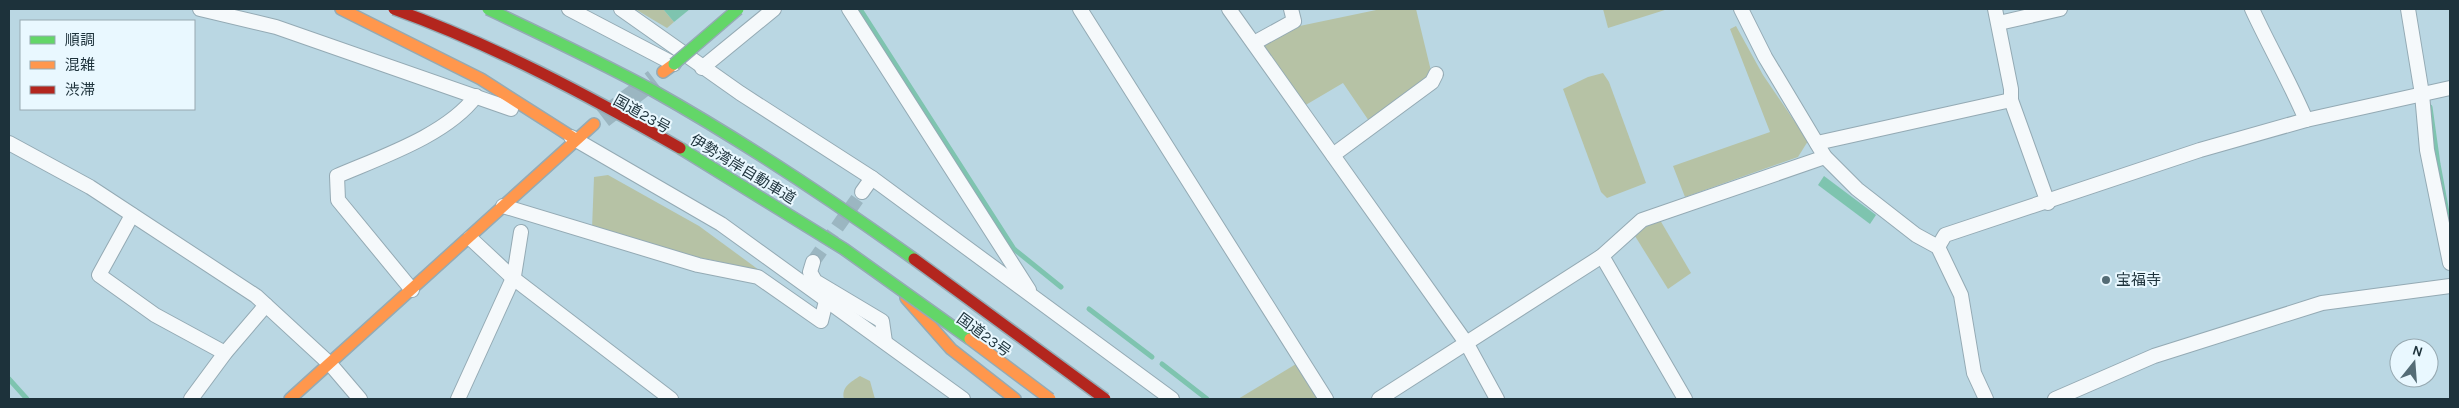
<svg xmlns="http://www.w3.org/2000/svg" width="2459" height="408" font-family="Karla,'Noto Sans JP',sans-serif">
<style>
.green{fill:#b6c2a5}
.water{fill:#7ec4af}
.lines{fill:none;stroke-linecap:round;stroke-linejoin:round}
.stream{stroke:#7ec4af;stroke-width:5}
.street-tunnel{stroke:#9bb6c1;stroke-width:14;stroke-dasharray:14 7;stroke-linecap:butt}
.secondary-tunnel{stroke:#9bb6c1;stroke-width:20;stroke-dasharray:20 10;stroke-linecap:butt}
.street-casing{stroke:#94aab4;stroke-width:16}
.slow-casing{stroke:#94aab4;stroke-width:14}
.street{stroke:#f5f9fb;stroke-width:14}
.slow{stroke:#ff974d;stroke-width:11}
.fast-bridge-casing{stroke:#94aab4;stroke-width:14;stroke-linecap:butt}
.slow-bridge-casing{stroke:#94aab4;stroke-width:14;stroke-linecap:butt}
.jam-bridge-casing{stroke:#94aab4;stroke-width:14;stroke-linecap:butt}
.fast-bridge{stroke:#63d668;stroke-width:11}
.slow-bridge{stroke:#ff974d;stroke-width:11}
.jam-bridge{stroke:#b3261e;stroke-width:11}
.poi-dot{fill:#546c76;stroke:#e9f8ff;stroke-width:2}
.labels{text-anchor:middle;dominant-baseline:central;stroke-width:4;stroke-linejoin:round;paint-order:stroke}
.street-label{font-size:15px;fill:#1d323b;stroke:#e9f8ff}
.poi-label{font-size:15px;fill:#1d323b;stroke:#e9f8ff;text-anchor:start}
</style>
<rect width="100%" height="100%" fill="#bad7e3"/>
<g class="green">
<polygon points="635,9 663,9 674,22 667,28"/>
<polygon points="1381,9 1416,9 1431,71 1428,79 1369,121 1343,83 1304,106 1263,50 1264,45 1290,28"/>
<polygon points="1603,9 1668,9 1608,28"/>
<polygon points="1736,26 1763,75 1808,141 1798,157 1685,197 1673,166 1770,132 1730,29"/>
<polygon points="1603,73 1609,82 1646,183 1607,198 1601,192 1563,89 1588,77"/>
<polygon points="608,175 699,226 759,270 697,257 592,229 594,177"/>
<polygon points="1660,220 1691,273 1668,289 1635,236 1648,225"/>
<polygon points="1296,364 1318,399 1238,399"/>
<path d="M 860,376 L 870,381 L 875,399 L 844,399 C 841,387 851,382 860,376 Z"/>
</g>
<g class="water">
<polygon points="663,9 690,9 674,22"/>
<polygon points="1824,176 1876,215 1870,224 1818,185"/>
</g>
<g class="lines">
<g class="stream">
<polyline points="860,9 1014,249 1061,287"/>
<polyline points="2430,107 2438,164 2450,229"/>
<polyline points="1089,309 1152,357"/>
<polyline points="1162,364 1207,399"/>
<polyline points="9,379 27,399"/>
</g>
<polyline class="street-tunnel" points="813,262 862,192"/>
<polyline class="secondary-tunnel" points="603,118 654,79"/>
<defs>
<g id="street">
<polyline points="200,9 276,27 511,109"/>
<polyline points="569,9 674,64"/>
<polyline points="621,9 740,93 872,178 1172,399"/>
<polyline points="849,9 1029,290"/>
<polyline points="1080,9 1326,399"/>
<polyline points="1229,9 1467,344 1497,399"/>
<polyline points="1741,9 1765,57 1825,157 1857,189 1916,235 1938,247 1961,295 1974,373 1986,399"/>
<polyline points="1995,9 2011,89 2011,100 2048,203"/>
<path d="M 2252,9 C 2269,46 2290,82 2306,120"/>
<polyline points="2408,9 2422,94 2427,150 2450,263"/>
<polyline points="1999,23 2060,9"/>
<polyline points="1254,43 1294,21 1291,9"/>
<polyline points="702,68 774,9"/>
<polyline points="571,137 721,224 963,399"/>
<polyline points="9,143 90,187 256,296 331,365 360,399"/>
<polyline points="1817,143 2011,100"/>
<polyline points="1333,155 1432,82 1436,74"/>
<polyline points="862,192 872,178"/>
<polyline points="503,206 698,265 758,277 821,321 826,301"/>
<polyline points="132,215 99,275 155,315 225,353"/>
<polyline points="470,238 513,278 671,399"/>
<polyline points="1938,247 1945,235 2200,150 2306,120 2450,88"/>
<polyline points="1602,256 1685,399"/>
<polyline points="813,262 810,272 815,281 882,321 885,342"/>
<path d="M 412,290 L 338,200 L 337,176 C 381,157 447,135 476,96"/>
<polyline points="191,399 225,353 266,305"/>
<polyline points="458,399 514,276 521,232"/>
<polyline points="1379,399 1602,256 1642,220 1825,157"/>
<polyline points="2055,399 2154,356 2322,303 2450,286"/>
</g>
<g id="slow">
<polyline points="341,9 481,79 575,139"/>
<polyline points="663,72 674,64"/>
<polyline points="906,298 951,349 1015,399"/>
<polyline points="290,399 594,124"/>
</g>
</defs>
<use href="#street" class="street-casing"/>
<use href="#slow" class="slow-casing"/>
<use href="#street" class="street"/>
<use href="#slow" class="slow"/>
<defs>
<g id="fast-bridge">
<path d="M 488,9 C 543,35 598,61 652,90 C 743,141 830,199 914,259"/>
<polyline points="674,64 738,9"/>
<polyline points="680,148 844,249 970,339"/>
</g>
<polyline id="slow-bridge" points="970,339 1050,399"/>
<g id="jam-bridge">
<path d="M 394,9 C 494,45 587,95 680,148"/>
<polyline points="914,259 1105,399"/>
</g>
</defs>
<use href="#fast-bridge" class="fast-bridge-casing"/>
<use href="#slow-bridge" class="slow-bridge-casing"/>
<use href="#jam-bridge" class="jam-bridge-casing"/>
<use href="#fast-bridge" class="fast-bridge"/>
<use href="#slow-bridge" class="slow-bridge"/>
<use href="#jam-bridge" class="jam-bridge"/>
</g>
<circle class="poi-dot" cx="2106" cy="280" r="5"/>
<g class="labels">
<g class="street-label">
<text transform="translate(642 114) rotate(29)">国道23号</text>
<text transform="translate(743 169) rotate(31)">伊勢湾岸自動車道</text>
<text transform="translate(984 335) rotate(36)">国道23号</text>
</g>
<g class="poi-label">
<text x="2116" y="280">宝福寺</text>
</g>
</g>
<rect width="2459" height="408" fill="none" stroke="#1d323b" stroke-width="20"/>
<rect x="20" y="20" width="175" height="90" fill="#e9f8ff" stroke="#97a9b1"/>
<rect x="30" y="36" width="25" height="8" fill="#63d668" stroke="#97a9b1"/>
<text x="65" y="45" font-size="15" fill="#1d323b">順調</text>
<rect x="30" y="61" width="25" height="8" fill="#ff974d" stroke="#97a9b1"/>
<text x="65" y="70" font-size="15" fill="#1d323b">混雑</text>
<rect x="30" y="86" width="25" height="8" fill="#b3261e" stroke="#97a9b1"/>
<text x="65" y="95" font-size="15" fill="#1d323b">渋滞</text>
<g transform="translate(2414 363) rotate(17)"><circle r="24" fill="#e9f8ff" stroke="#97a9b1"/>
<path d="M0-4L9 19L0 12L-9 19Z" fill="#546c76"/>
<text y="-8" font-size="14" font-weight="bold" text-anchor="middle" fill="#1d323b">N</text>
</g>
</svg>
